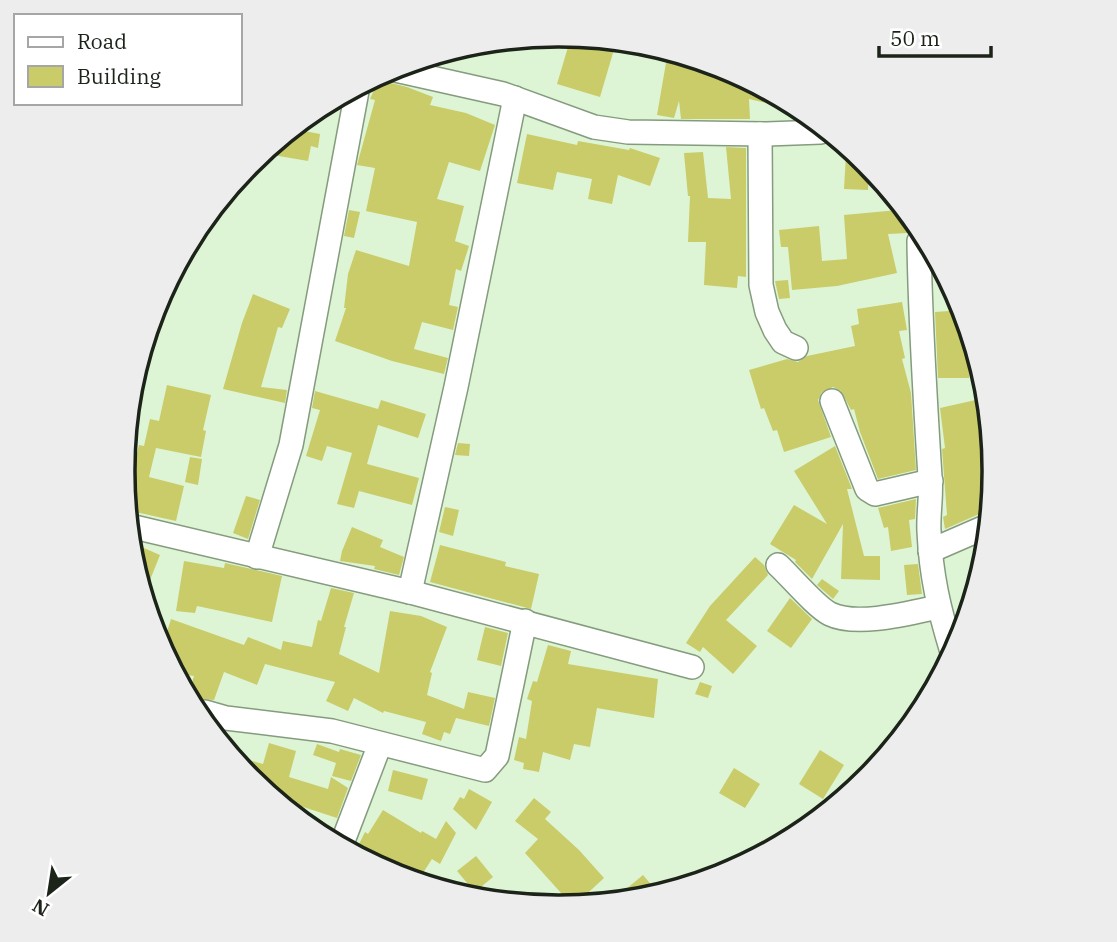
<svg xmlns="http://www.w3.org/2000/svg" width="1117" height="942" font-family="'IBM Plex Serif',serif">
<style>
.building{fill:#c9cc69}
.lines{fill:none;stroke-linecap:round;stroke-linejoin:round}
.minor-casing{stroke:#859b7e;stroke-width:26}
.minor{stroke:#fff;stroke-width:23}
.rim{fill:none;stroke:#1c2419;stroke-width:3.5}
</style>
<rect width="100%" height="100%" fill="#ddf5d5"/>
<g class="building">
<polygon points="571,37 615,46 600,97 557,84"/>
<polygon points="667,57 727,69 780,106 749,99 750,119 681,119 679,101 674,118 657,115"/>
<polygon points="380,76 387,82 407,87 433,97 430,105 466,113 495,125 480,171 449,162 437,199 464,206 455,241 469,246 461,271 456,269 449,305 458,307 453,330 422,322 414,349 448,358 444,374 392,361 335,341 346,308 344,308 348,274 356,250 409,266 417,222 366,211 375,168 357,165 375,100 370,99"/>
<polygon points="299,130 320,134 318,148 311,146 308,161 273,155 274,147"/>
<polygon points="527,134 577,145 578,141 629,150 630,148 660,158 650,186 618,175 612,204 588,199 592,179 557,172 553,190 517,183"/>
<polygon points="726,147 746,148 746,277 738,276 737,288 704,285 706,242 688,242 690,196 688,196 684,153 703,152 708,198 731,199"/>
<polygon points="846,155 857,156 869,166 868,190 844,189"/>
<polygon points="349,210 360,212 354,238 344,236"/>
<polygon points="898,210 907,223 908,233 888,234 897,273 837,286 792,290 788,247 781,247 779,230 819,226 822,261 847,259 844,215"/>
<polygon points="788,280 790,298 779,299 775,281"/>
<polygon points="253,294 290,309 282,328 278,327 261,387 287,390 285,403 223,389 242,323"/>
<polygon points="902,302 907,330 899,331 905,358 902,359 911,393 916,470 878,479 860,432 854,409 851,410 841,391 833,387 822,392 818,400 831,437 784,452 777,430 773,431 764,408 761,409 749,370 787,359 798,362 807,356 855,346 851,326 859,324 857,309"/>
<polygon points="963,310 974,370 969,370 969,378 938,378 935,312"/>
<polygon points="167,385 211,395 203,430 206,431 201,457 156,448 149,477 184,486 176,521 140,513 131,513 127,494 139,445 144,446 150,419 159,421"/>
<polygon points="315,391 378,409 381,400 426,414 418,438 378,425 367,464 419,478 412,505 359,491 354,508 337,504 352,453 327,446 322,461 306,456 320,410 312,408"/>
<polygon points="980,399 994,471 986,514 977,515 945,529 943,517 947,515 942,449 945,448 940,408"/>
<polygon points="458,443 470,444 469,456 455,455"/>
<polygon points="835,446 852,489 847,489 864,556 880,556 880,580 841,579 843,524 812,579 795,562 796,560 770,544 794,505 827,524 794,471"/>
<polygon points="190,457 202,459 198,485 185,482"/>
<polygon points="246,496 260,500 248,539 233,533"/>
<polygon points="916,499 915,519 909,520 912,547 891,551 888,527 884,528 878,508"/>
<polygon points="445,507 459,510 453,536 439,532"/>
<polygon points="352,527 383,540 380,547 404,557 399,575 374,569 375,566 340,561 342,551"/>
<polygon points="137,545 160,555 146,590"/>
<polygon points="440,545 506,562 505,566 539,574 531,609 430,582"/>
<polygon points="755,557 764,565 768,575 726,620 757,646 733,674 703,647 700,652 686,643 710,606"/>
<polygon points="184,561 224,568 225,563 282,576 272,622 197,606 195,613 176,611"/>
<polygon points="918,564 922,594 907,595 904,565"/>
<polygon points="822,579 839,591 833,599 817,585"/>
<polygon points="331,588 354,593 344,627 346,627 339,654 379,673 390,611 421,616 447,627 430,672 432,673 427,695 464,709 468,692 495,698 489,726 456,718 450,734 444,732 441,741 422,734 426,722 384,711 383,713 354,698 348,711 326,701 335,682 265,664 257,685 224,672 214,700 200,699 196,698 190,689 194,676 180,674 156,637 155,633 165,638 171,619 244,645 248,637 281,650 283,641 312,647 318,620 321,621"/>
<polygon points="790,598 812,619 791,648 767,631"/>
<polygon points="485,627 508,633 501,666 477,660"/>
<polygon points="548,645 571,651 568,664 658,679 654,718 597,708 590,747 574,744 570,760 543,752 539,772 523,769 524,763 514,760 519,737 526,739 532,701 527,699 533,681 537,682"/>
<polygon points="700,682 712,686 708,698 695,694"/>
<polygon points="269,743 296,751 289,777 328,789 331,777 348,788 337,818 282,800 250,779 235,756 263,764"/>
<polygon points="317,744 339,752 340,749 361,755 351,781 332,776 336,763 313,755"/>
<polygon points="820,750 844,765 823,799 799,784"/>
<polygon points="734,768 760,784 745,808 719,793"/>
<polygon points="393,770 428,779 422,800 388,791"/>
<polygon points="469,789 492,802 476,830 453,809 460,797 464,799"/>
<polygon points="534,798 551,812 545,819 579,850 604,878 577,903 571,904 525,853 538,839 515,821"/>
<polygon points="383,810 421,833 422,831 436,839 446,821 456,833 440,864 432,859 419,879 396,875 370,857 373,851 359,844 365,832 368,834"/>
<polygon points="476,856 493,877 476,891 473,890 457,871"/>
<polygon points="643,875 654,888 619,895"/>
</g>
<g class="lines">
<defs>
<g id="minor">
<polyline points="391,69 503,94 594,127 628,132 767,134 821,132"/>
<polyline points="760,134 761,285 767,312 775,330 783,342 796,348"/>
<path d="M 919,241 C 920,320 925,398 930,477 C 932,495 928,513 929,531 C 931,576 939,609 952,652"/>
<polyline points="832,401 867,489 875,494 931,481"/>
<polyline points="134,527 410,592 692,667"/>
<polyline points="930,551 983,528"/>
<polyline points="257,557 291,445 357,91"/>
<path d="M 778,565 C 791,577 816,607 830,614 C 857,627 910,613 938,607"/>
<polyline points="410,592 456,387 515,98"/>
<polyline points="205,712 226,718 332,731 485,770 497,756 525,621"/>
<polyline points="343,841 380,744"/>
</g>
</defs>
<use href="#minor" class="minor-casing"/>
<use href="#minor" class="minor"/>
</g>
<path d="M0 0H1117V942H0ZM558 47H559A423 423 0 0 1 982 470V472A423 423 0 0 1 559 895H558A423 423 0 0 1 135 472V470A423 423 0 0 1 558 47Z" fill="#ededed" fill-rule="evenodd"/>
<path class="rim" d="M558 47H559A423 423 0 0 1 982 470V472A423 423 0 0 1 559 895H558A423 423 0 0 1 135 472V470A423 423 0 0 1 558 47Z"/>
<rect x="14" y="14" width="228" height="91" fill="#ffffff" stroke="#a4a7a3" stroke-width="2"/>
<rect x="28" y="37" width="35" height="10" fill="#ffffff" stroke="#a4a7a3" stroke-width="2"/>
<text x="77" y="49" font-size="21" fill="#1c2419">Road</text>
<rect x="28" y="66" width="35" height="21" fill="#c9cc69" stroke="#a4a7a3" stroke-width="2"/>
<text x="77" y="84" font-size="21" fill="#1c2419">Building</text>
<g transform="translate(49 893) rotate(210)" stroke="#ffffff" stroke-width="5" paint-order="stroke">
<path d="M0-5L12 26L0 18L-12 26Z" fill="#1c2419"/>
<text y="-10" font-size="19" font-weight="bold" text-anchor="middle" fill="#1c2419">N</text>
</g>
<path d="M879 46v10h112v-10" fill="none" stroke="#1c2419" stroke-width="3.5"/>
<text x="890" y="46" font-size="21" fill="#1c2419" stroke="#ffffff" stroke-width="5" paint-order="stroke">50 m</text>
</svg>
